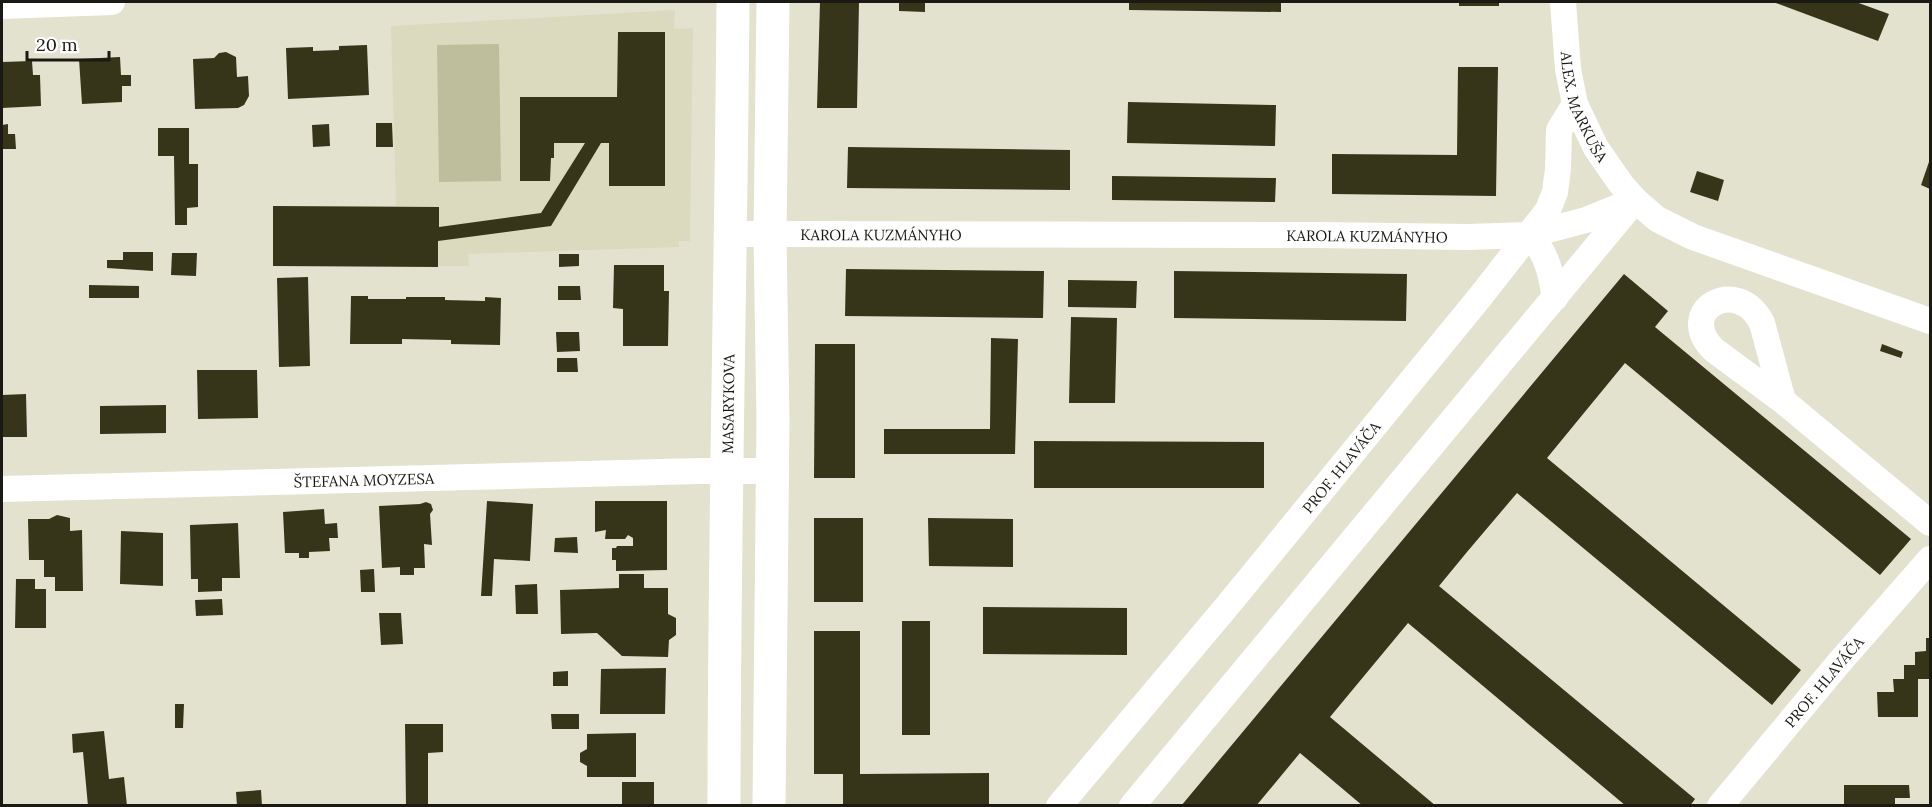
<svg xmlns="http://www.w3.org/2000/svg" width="1932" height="807" font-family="Lora,serif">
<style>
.built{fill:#dbdabf}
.green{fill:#bebd9c}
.building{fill:#373519}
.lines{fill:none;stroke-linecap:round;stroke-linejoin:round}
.minor{stroke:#fff;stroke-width:26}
.secondary{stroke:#fff;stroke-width:33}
.labels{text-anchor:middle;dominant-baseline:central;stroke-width:6;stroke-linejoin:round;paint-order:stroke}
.street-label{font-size:15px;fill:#1a1913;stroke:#fff}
</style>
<rect width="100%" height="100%" fill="#e3e2cf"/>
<polygon class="built" points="675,10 674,29 693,28 690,241 679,241 679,247 468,254 469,266 273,266 273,206 396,206 391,26"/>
<polygon class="green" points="499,44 501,181 439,182 437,45"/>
<g class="building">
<polygon points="820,2 859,2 857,108 817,108"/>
<polygon points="899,2 925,2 925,12 899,11"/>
<polygon points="1129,2 1281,2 1281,12 1129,10"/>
<rect x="1459" y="2" width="40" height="4"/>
<polygon points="1773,2 1856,2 1889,14 1878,41"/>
<polygon points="618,32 665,32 665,186 609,186 609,143 601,143 551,226 438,241 438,267 273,266 273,206 439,207 439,227 541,213 585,143 554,143 554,158 551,158 550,181 520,181 520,97 617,97"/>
<polygon points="367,45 369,95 288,99 286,48 313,47 313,51 339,50 339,46"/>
<polygon points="226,52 236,57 237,77 248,76 249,96 244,105 238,108 195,109 193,59 214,58 219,53"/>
<polygon points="120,57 121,75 131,75 131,86 122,86 122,102 82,104 79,59"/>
<polygon points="32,61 33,75 40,75 41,106 2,108 2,62"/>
<polygon points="1458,67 1498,67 1496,196 1332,194 1332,154 1457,155"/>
<polygon points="1128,102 1276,105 1275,146 1127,143"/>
<polygon points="376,123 392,123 393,147 376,147"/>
<polygon points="8,124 8,134 15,134 16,149 2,149 2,125"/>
<polygon points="329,124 330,146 313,147 312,125"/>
<polygon points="158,128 189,128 189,164 198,164 198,207 187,208 187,225 175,225 174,156 158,156"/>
<polygon points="848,147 1070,150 1070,190 847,188"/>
<polygon points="1930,159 1930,189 1921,185"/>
<polygon points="1697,171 1724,180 1718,201 1690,192"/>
<polygon points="1112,176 1276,178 1275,202 1112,200"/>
<polygon points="123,252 153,252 153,271 107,268 107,260 123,260"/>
<polygon points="172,253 197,253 196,276 171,275"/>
<polygon points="559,254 579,254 579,266 559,267"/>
<polygon points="614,265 664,265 664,291 669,291 668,346 623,346 623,309 613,308"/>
<polygon points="846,269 1044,271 1043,318 845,316"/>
<polygon points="1174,271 1407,274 1406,321 1174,318"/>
<polygon points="1624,274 1668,311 1655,327 1911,539 1880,575 1625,363 1547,458 1801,670 1772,705 1517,493 1467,552 1439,586 1695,799 1690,806 1626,806 1408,623 1330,717 1436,806 1363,806 1300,753 1256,806 1181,806"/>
<polygon points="308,277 310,366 279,367 277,278"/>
<polygon points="1068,280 1137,281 1136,308 1068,307"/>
<polygon points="89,285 139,286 139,298 89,298"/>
<polygon points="558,286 580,286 581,300 558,300"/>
<polygon points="351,296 368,296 368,299 406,299 406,297 445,297 445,300 485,301 485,297 501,298 500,345 451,344 451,340 402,339 402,344 350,344"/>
<polygon points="1071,317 1117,318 1115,403 1069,403"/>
<polygon points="556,332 579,332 580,351 557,352"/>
<polygon points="991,338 1018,339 1015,454 884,454 884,429 990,429"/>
<polygon points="815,344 855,344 855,478 814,478"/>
<polygon points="1882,344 1903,352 1901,358 1880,351"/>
<polygon points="557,358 577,358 578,372 557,372"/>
<polygon points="197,370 257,370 258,418 198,419"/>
<polygon points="26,394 27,437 2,437 2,395"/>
<polygon points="166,405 166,433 100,434 100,406"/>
<polygon points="1034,441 1264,442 1264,488 1034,488"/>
<polygon points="487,501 533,504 530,561 494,559 492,596 481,596"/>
<polygon points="595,501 667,501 667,570 616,571 616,560 612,560 612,548 616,548 617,546 633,546 633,538 628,535 625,539 605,539 606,530 595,532"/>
<polygon points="426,502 431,504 433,510 430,514 432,545 424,544 425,568 414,568 414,575 400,575 400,567 382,568 379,506 420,504"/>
<polygon points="324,509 325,524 337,523 338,538 329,538 330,551 309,552 309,558 299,558 299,553 285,553 283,512"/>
<polygon points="57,515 70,518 70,531 82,530 83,591 55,591 55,577 44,577 44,560 29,560 28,519 49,519"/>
<rect x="814" y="518" width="49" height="84"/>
<polygon points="928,518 1013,519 1013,567 929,566"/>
<polygon points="238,523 240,578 222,578 222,591 198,592 198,579 191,579 190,525"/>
<polygon points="121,531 163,533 163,586 120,584"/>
<polygon points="577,537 578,553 554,552 555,538"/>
<polygon points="374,569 375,592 361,592 360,570"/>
<polygon points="619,574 644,574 644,588 668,588 668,614 676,618 676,635 669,640 668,657 622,656 597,633 561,634 560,590 619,588"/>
<polygon points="16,579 35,579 35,589 46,589 46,628 15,628"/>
<polygon points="537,584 538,614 516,614 515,585"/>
<polygon points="222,599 223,615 196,616 195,600"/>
<polygon points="983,607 1127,608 1127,655 983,654"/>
<polygon points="379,613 401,613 403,644 381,645"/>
<rect x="902" y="621" width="28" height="114"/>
<polygon points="814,631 860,631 860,774 989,773 989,806 843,806 843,774 814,774"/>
<polygon points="1926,638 1930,638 1930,679 1918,679 1918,717 1878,717 1877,692 1894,692 1893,679 1904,679 1904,665 1915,665 1915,652 1926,651"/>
<polygon points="666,668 665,714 600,714 601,669"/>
<polygon points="568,671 568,686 553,686 553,672"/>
<polygon points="175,704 184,704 183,728 175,728"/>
<polygon points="551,714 579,714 579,729 552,729"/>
<polygon points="405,724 443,724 443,752 428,753 428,806 406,806"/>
<polygon points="104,731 109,779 124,777 127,806 88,806 83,752 73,753 72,734"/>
<polygon points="636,733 636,777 587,777 587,766 580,762 580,753 587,749 587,734"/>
<rect x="622" y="782" width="32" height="24"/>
<polygon points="1844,785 1909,785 1910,798 1895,798 1895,806 1844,806"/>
<polygon points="261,790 262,806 237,806 236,792"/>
</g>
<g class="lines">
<g class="minor">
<path id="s1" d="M 1563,2 L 1568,69 L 1575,104 L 1596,148 L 1621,184 L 1635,200 L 1657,219 L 1693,237 L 1930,321"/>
<polyline points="2,6 112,2"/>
<path id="s2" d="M 731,234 L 1316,235 L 1468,237 L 1529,235 L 1586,220 L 1635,200"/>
<path d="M 1529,235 C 1547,252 1551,274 1555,298"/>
<path d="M 1783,401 L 1762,323 C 1737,274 1674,311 1714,350 L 1783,401 L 1930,523"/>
<path id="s3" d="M 2,489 L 700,471 L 772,471"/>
<path id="s4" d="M 1059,806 L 1228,605 L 1480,297 L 1548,210 L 1555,192 L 1558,169 L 1559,130 L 1575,104"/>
<polyline points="1132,806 1632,204"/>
<path id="s5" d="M 1720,806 L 1838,664 L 1930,559"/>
</g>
<g class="secondary">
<path id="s6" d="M 724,806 C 724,537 731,270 733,2"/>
<polyline points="769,806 773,420 770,236 773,2"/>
</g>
</g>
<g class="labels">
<g class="street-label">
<text stroke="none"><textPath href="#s1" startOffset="108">ALEX. MARKUŠA</textPath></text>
<text stroke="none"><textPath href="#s2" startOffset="150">KAROLA KUZMÁNYHO</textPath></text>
<text stroke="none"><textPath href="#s2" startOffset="636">KAROLA KUZMÁNYHO</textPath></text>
<text stroke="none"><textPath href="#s6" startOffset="402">MASARYKOVA</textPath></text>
<text stroke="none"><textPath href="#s4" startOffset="441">PROF. HLAVÁČA</textPath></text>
<text stroke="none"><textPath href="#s3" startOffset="362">ŠTEFANA MOYZESA</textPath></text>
<text stroke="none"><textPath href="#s5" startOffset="162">PROF. HLAVÁČA</textPath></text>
</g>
</g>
<rect width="1932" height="807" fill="none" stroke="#1a1913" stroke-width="6"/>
<path d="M27 51v9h82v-9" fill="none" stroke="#1a1913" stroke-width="3"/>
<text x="36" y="51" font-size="18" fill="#1a1913" stroke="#ffffff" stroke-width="4.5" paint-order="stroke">20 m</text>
</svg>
